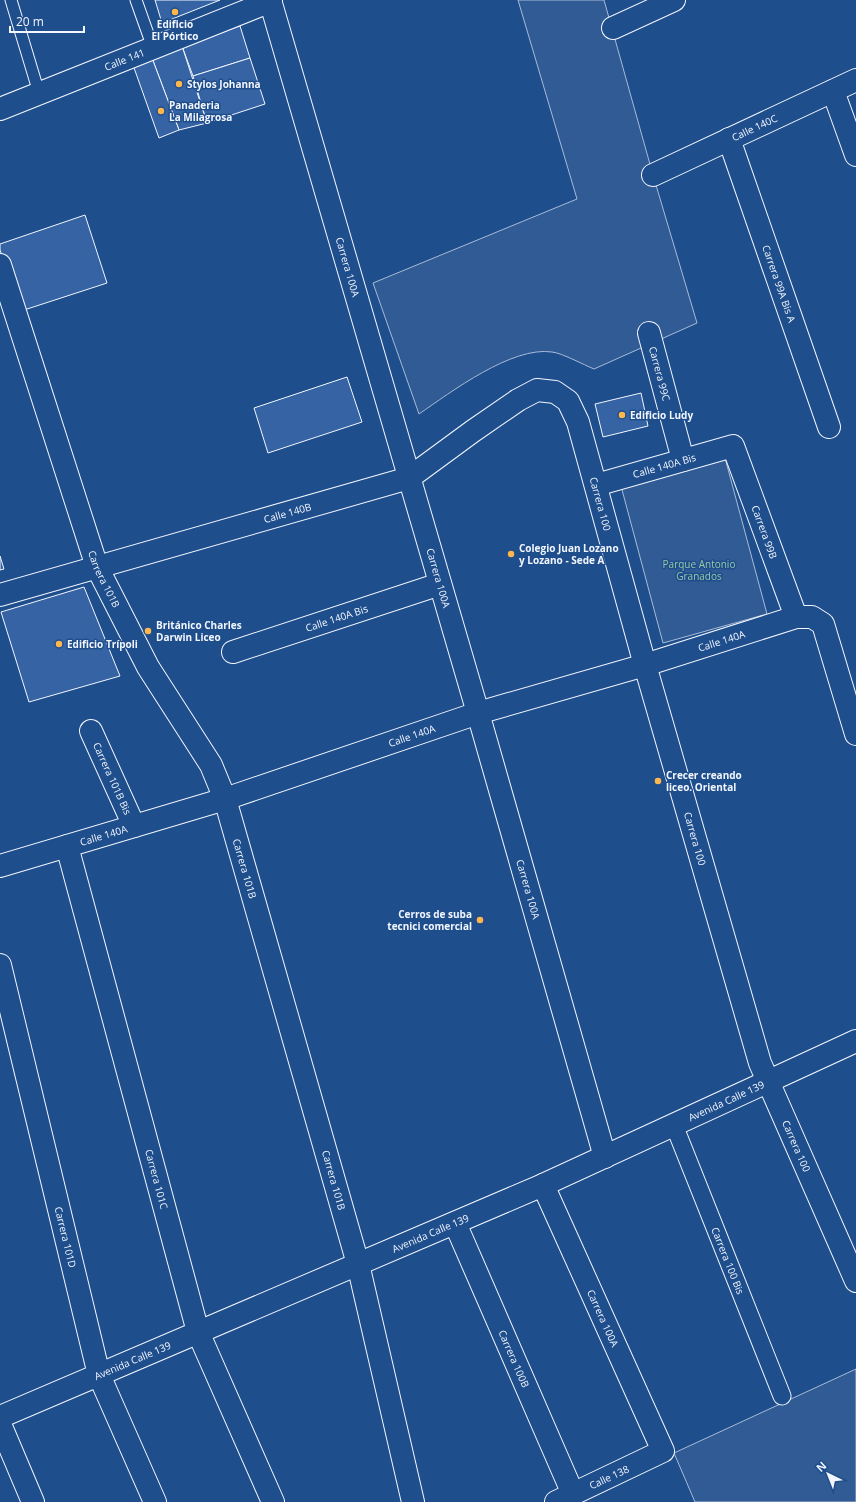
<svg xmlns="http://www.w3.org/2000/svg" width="856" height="1502" font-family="'Open Sans',sans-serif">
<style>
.green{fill:#305b95;stroke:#a8bbd7}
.building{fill:#3563a3;stroke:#f2f6ff}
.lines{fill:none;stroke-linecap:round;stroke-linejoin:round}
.service-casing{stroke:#f2f6ff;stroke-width:13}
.pedestrian-casing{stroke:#f2f6ff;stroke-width:19}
.minor-casing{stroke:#f2f6ff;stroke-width:24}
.secondary-casing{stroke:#f2f6ff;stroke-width:24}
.service{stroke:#1f4e8c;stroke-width:11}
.pedestrian{stroke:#1f4e8c;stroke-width:17}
.minor{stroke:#1f4e8c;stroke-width:22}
.secondary{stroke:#1f4e8c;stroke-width:22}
.poi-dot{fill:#ffb74d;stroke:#1f4e8c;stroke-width:1.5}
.labels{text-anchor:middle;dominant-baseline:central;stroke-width:3;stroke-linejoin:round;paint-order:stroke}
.poi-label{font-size:10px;font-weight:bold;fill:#f2f6ff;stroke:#1f4e8c;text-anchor:start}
.street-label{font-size:10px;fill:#f2f6ff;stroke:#1f4e8c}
.park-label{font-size:10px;fill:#97c8a6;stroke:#1f4e8c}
</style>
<rect width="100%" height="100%" fill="#1f4e8c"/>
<g class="green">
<path d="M 518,0 L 604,0 L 653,175 L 697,323 L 594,369 C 584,365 562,353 552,352 C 512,346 451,392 419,414 L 373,283 L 577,199 Z"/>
<polygon points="725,458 767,614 663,643 621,486"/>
<polygon points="856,1369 856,1502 695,1502 674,1453"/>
</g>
<g class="building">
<polygon points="155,0 220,0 162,23"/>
<polygon points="240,26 250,58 193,76 182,46"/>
<polygon points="182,46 207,123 179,130 152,58"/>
<polygon points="152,58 179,130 159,138 133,65"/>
<polygon points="250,58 265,104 207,123 193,76"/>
<polygon points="85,215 107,283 21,311 0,250 0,244"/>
<polygon points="347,377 362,422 268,453 254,408"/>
<polygon points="641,393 648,426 603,437 595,404"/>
<polygon points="0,556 4,569 0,570"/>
<polygon points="84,587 120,676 29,702 1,612"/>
</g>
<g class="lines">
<defs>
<g id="service">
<polyline points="11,0 39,93"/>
<polyline points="136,0 153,48"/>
</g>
<g id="pedestrian">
<path id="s1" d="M 674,1125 L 782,1396"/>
</g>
<g id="minor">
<path id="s2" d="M 270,0 L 478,713 L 605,1157"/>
<polyline points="613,28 674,0"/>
<polyline points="833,91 856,155"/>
<path id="s3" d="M 0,109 L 271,1"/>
<path id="s4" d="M 729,139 L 829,427"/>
<path id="s5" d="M 653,175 L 856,80"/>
<path id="s6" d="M 0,265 L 97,567 L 148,667 L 211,765 L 225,799 L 358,1264 L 413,1502"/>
<path id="s7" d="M 649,333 L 683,460"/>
<path id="s8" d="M 596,485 L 733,446 L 796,617"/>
<path id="s9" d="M 0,595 L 409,478 L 473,431 L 518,400 L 537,390 L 555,392 L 568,401 L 578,422 L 645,665 L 760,1063 L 856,1281"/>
<path id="s10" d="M 233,652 L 440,584"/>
<path id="s11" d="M 91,731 L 134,826"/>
<path id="s12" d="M 67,846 L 198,1332 L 273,1502"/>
<path id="s13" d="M 0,866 L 225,799 L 478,713 L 645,665 L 796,617 L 812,617 L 823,624 L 856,734"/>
<path id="s14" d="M 0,965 L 99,1375 L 155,1502"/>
<path id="s15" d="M 543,1185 L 663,1451 L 556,1502"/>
<path id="s16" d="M 455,1223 L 573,1494"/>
<polyline points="0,1424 33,1502"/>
</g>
<g id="secondary">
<path id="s17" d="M 0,1417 L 543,1185 L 856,1041"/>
</g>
</defs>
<use href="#service" class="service-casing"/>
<use href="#pedestrian" class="pedestrian-casing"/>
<use href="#minor" class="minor-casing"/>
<use href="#secondary" class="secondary-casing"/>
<use href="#service" class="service"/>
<use href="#pedestrian" class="pedestrian"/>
<use href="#minor" class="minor"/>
<use href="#secondary" class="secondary"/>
</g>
<g class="poi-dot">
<circle cx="175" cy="12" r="4"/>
<circle cx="179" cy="84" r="4"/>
<circle cx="161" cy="111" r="4"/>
<circle cx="622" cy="415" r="4"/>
<circle cx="511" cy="554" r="4"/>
<circle cx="148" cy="631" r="4"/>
<circle cx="59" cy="644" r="4"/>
<circle cx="658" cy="781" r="4"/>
<circle cx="480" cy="920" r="4"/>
</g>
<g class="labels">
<g class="poi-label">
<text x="175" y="24" text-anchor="middle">Edificio<tspan x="175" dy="12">El Pórtico</tspan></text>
<text x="187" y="84">Stylos Johanna</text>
<text x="169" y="105">Panaderia<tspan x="169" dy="12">La Milagrosa</tspan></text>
<text x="630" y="415">Edificio Ludy</text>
<text x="519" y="548">Colegio Juan Lozano<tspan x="519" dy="12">y Lozano - Sede A</tspan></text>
<text x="156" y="625">Británico Charles<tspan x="156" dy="12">Darwin Liceo</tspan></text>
<text x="67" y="644">Edificio Trípoli</text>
<text x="666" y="775">Crecer creando<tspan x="666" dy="12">liceo. Oriental</tspan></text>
<text x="472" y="914" text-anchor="end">Cerros de suba<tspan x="472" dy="12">tecnici comercial</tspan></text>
</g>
<g class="street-label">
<text stroke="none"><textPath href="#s3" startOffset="134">Calle 141</textPath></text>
<text stroke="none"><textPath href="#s5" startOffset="112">Calle 140C</textPath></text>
<text stroke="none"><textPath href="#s2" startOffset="278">Carrera 100A</textPath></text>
<text stroke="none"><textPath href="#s4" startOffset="153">Carrera 99A Bis A</textPath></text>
<text stroke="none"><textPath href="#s7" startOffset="42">Carrera 99C</textPath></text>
<text stroke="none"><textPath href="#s8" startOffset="71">Calle 140A Bis</textPath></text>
<text stroke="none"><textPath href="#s9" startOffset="723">Carrera 100</textPath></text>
<text stroke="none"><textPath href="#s9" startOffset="299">Calle 140B</textPath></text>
<text stroke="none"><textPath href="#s8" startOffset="234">Carrera 99B</textPath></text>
<text stroke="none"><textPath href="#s2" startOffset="602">Carrera 100A</textPath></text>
<text stroke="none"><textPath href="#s6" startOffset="331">Carrera 101B</textPath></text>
<text stroke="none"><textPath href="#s10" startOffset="109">Calle 140A Bis</textPath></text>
<text stroke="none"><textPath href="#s13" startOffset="756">Calle 140A</textPath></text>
<text stroke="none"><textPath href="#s13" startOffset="432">Calle 140A</textPath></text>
<text stroke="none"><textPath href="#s11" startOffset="52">Carrera 101B Bis</textPath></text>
<text stroke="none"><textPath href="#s13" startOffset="108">Calle 140A</textPath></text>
<text stroke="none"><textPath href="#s9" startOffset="1071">Carrera 100</textPath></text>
<text stroke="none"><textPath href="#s6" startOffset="655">Carrera 101B</textPath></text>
<text stroke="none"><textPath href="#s2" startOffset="926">Carrera 100A</textPath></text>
<text stroke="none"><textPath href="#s17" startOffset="792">Avenida Calle 139</textPath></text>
<text stroke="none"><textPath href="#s9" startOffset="1395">Carrera 100</textPath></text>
<text stroke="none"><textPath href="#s12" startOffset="345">Carrera 101C</textPath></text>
<text stroke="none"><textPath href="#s6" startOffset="979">Carrera 101B</textPath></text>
<text stroke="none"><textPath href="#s17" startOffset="468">Avenida Calle 139</textPath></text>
<text stroke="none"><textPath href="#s14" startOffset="280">Carrera 101D</textPath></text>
<text stroke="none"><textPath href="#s1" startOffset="146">Carrera 100 Bis</textPath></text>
<text stroke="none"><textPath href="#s15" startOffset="146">Carrera 100A</textPath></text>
<text stroke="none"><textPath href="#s16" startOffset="148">Carrera 100B</textPath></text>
<text stroke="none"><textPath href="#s17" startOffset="144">Avenida Calle 139</textPath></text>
<text transform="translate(609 1477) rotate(-25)">Calle 138</text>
</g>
<g class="park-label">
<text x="699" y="564">Parque Antonio<tspan x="699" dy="12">Granados</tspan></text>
</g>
</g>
<g transform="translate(828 1474) rotate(317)" stroke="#1f4e8c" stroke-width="3" paint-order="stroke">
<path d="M0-3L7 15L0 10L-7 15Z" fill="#f2f6ff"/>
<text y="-6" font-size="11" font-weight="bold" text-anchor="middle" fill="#f2f6ff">N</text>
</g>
<path d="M10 26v6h74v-6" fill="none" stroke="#f2f6ff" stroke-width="2"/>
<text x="16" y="26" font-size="12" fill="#f2f6ff" stroke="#1f4e8c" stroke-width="3" paint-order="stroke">20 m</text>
</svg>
